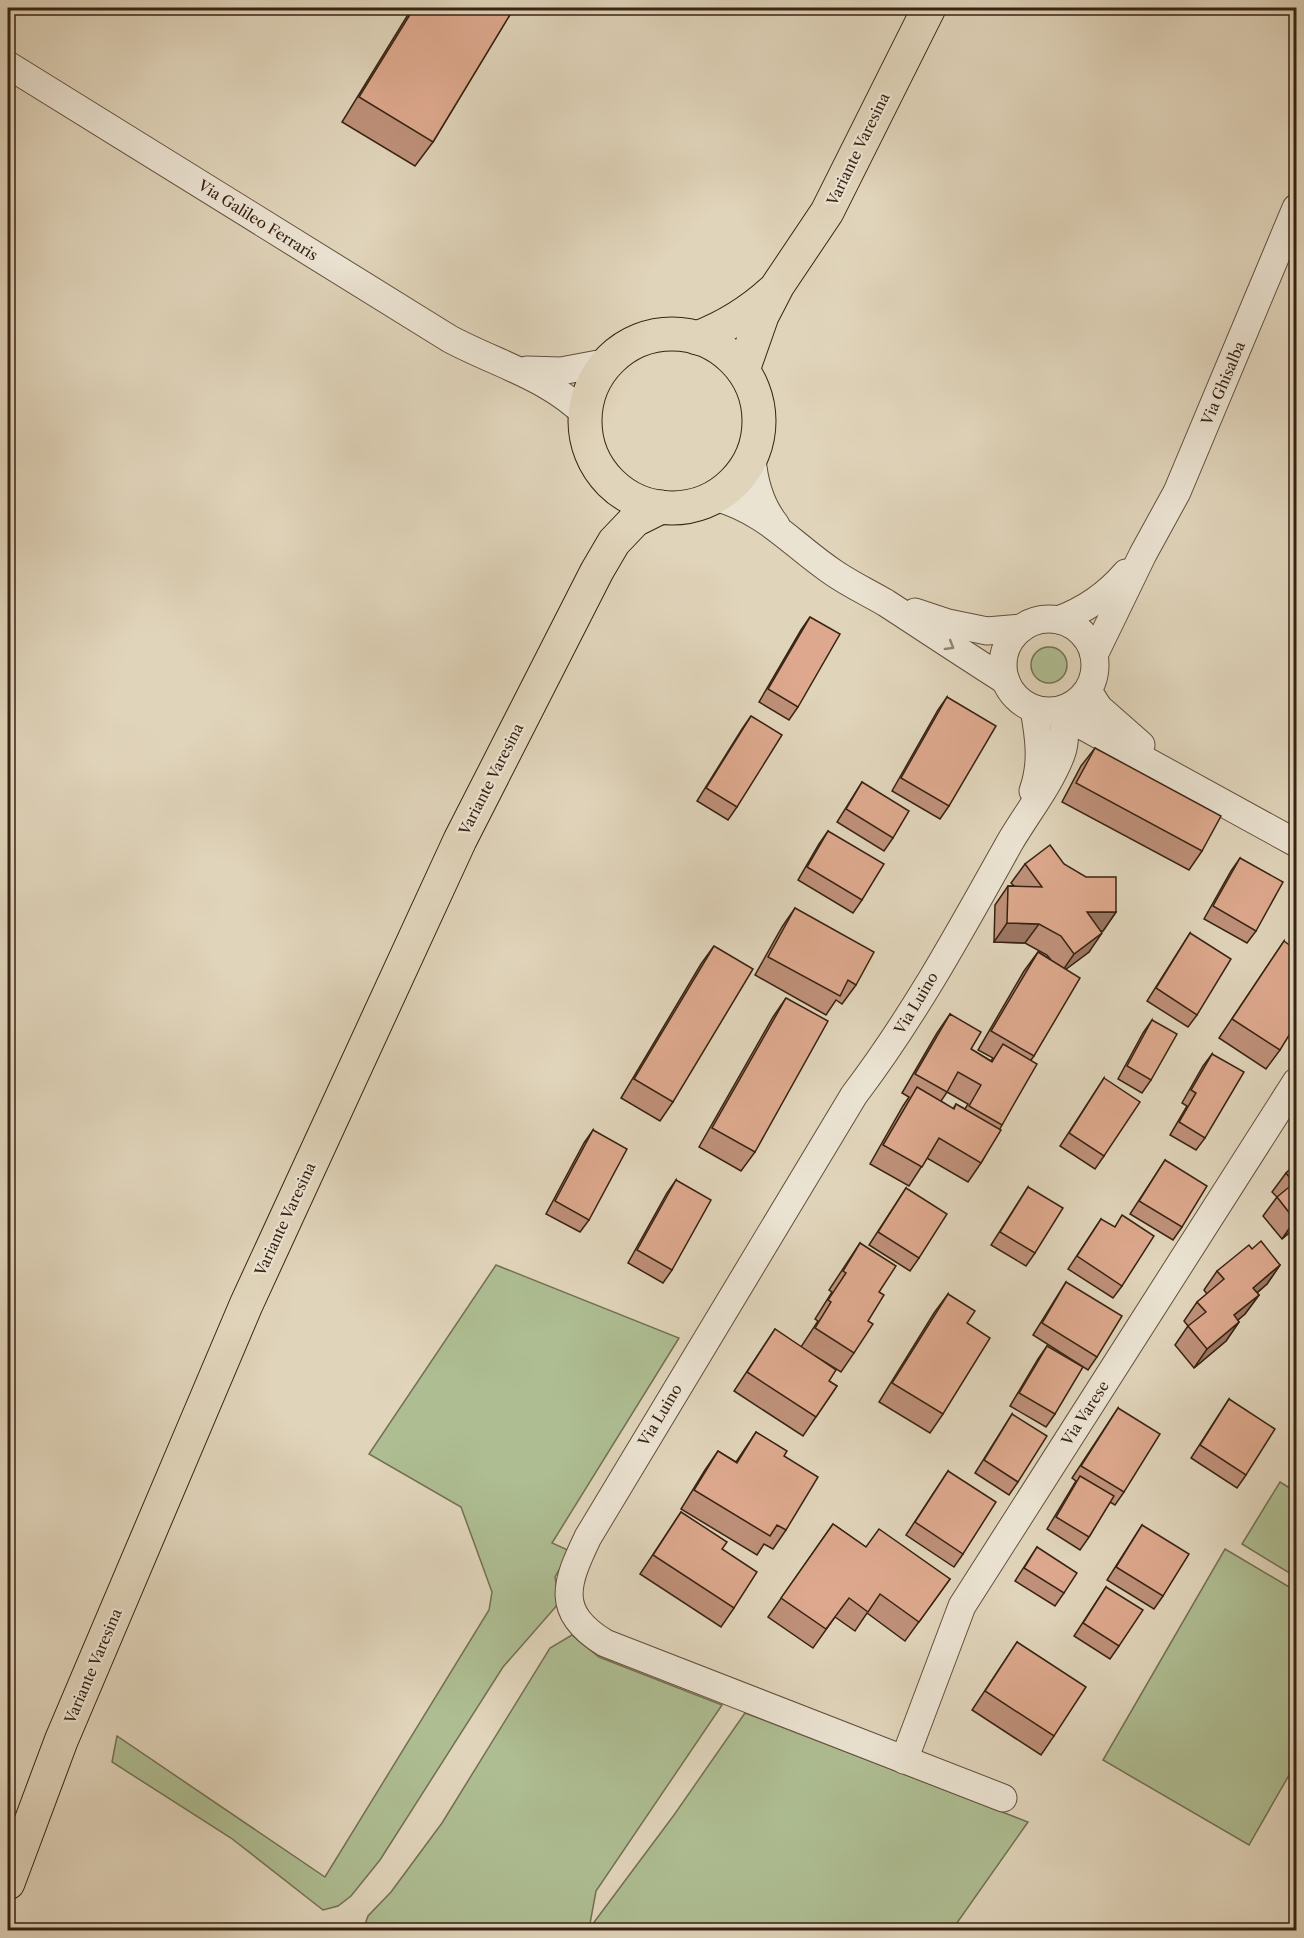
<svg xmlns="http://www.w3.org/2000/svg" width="1304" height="1938" font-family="'Libre Caslon Text',serif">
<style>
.green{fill:#aebd92;stroke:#737052;stroke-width:1.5}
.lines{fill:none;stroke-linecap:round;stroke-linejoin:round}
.minor-casing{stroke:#624f3c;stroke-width:29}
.major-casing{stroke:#382312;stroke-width:35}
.minor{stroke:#ebe3d2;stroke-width:27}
.major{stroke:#e0d4ba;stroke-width:33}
.wall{fill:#be9079;stroke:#382312;stroke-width:1.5;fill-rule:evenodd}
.shaded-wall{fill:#9b7663;stroke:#382312;stroke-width:1.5}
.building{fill:#dda88d;stroke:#382312;stroke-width:1.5}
.oneway{stroke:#928372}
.labels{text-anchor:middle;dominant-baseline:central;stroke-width:4.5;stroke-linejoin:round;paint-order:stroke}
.street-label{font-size:15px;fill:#382312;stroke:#ebe3d2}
</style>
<rect width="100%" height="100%" fill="#e0d4ba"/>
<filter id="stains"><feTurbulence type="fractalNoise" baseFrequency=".00333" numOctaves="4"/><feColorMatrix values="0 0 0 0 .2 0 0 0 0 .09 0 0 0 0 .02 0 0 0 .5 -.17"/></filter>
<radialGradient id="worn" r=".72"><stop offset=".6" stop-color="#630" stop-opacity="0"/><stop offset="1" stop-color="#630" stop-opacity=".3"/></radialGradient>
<g class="green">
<circle cx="1049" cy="665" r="18"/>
<polygon points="496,1265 679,1338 552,1543 570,1551 555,1577 559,1603 503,1667 380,1860 351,1896 338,1906 323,1910 231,1838 112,1762 117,1736 325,1877 489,1610 492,1592 461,1507 369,1454"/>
<polygon points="1280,1482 1296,1492 1296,1577 1242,1544"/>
<polygon points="1225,1549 1296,1591 1296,1763 1249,1845 1103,1760"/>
<polygon points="572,1635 599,1657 722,1705 596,1891 589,1929 674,1815 745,1713 1028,1822 952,1930 363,1930 368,1916 391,1892 442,1823 550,1648"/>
</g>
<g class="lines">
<defs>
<g id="minor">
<path d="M 8,65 L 450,339 C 497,364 548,377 586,415"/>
<polyline points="527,370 561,371 609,362"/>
<path d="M 752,458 C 754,483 760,505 776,525"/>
<path d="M 715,497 C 768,512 791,544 834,573 C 850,584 869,593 886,603 C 926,629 965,655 1006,681"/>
<polyline points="915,612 948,623 987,631 1022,628"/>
<circle cx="1049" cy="665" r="46"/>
<path d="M 1058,620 C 1086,610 1107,595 1126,573"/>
<polyline points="1094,655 1143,554 1177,492 1296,208"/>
<polyline points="1088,691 1099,708 1141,745"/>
<polyline points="1065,709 1081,725 1296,843"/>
<path d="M 1033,791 C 1043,763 1039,737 1034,709"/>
<polyline points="904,1760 962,1606 1296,1082"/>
<path d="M 1003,1798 L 605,1643 C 554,1612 566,1583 588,1537 L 854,1095 C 914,1016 962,928 1010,842 C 1027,813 1049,786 1061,755 C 1067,739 1064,725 1061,710"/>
</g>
<g id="major">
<circle cx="672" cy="421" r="87"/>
<path d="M 697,338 C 726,327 750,312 773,291"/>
<polyline points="743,370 762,316 778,285 827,212 929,8"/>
<polyline points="8,1883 61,1741 246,1305 460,840 597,571 614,542 635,520 661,507"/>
</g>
</defs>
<use href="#minor" class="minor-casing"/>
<use href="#major" class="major-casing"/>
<use href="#minor" class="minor"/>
<use href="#major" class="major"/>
</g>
<g class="wall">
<polygon points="412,8 514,8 433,142 415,166 342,122"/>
<polygon points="810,617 798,707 789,720 759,702 801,630"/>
<polygon points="947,697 949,806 940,819 892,791 938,710"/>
<polygon points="751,716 737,807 728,820 697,801 742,729"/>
<polygon points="1095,748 1202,851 1189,870 1062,802 1081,766"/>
<polygon points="862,782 893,838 884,851 837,822"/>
<polygon points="828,831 862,900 853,913 798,880 819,844"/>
<polygon points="1240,858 1256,931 1247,943 1204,919 1231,871"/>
<path d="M 1025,864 L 1064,864 L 1116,912 L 1103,931 L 1101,931 L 1089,952 L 1066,969 L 1034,1056 L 1031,1060 L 1002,1125 L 981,1163 L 968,1182 L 927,1158 L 909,1186 L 870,1164 L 903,1106 L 909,1097 L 902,1093 L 937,1033 L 950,1014 L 971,1049 L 991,1061 L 993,1058 L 978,1050 L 1024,971 L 1038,952 L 1051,960 L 1047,955 L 1025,943 L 994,942 L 995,905 L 1008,886 L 1014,886 L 1011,883 ZM 947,1092 L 968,1104 L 965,1109 L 956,1104 L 953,1109 L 941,1101 Z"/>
<polygon points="795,908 856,985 842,1004 836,1000 826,1015 755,975 782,927"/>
<polygon points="1296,923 1296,938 1290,934"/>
<polygon points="1190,933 1197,1015 1188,1027 1147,1001"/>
<polygon points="1284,941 1280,1050 1266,1069 1219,1038"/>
<polygon points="714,946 673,1102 660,1121 621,1098 701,964"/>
<polygon points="786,998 755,1152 741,1171 699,1147 773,1017"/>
<polygon points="1152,1020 1151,1080 1142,1093 1118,1079 1143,1033"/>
<polygon points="1212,1054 1205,1138 1196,1150 1170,1135 1187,1106 1182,1103 1203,1066"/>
<polygon points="1104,1078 1104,1156 1095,1169 1060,1146"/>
<polygon points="593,1130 589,1220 580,1232 546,1214 584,1143"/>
<polygon points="1296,1156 1296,1227 1282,1239 1263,1216 1277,1197 1272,1192 1286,1173 1295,1165 1293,1162"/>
<polygon points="1165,1160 1182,1227 1173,1240 1130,1214"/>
<polygon points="676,1180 672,1270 663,1283 628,1263 667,1193"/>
<polygon points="1028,1187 1035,1253 1026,1266 991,1245"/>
<polygon points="906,1188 919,1258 910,1271 869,1245"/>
<polygon points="1101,1219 1122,1286 1113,1298 1068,1269"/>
<polygon points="860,1243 879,1292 854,1353 841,1372 817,1357 829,1381 837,1386 803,1436 734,1391 775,1329 801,1347 818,1321 815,1319 832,1292 829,1290"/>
<polygon points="1252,1249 1280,1265 1267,1284 1257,1293 1259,1295 1245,1314 1238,1320 1239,1322 1226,1341 1194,1368 1175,1345 1188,1326 1184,1321 1197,1302 1207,1294 1204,1290 1217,1271"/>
<polygon points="1066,1282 1097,1357 1088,1370 1033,1335"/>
<polygon points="948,1294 943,1414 930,1433 879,1402 934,1313"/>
<polygon points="1047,1346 1055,1414 1046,1427 1010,1406 1038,1359"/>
<polygon points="1229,1399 1246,1475 1237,1488 1191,1458"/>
<polygon points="1118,1408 1124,1492 1115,1505 1110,1502 1089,1537 1080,1550 1047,1529 1076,1481 1072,1478"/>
<polygon points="1012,1414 1018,1482 1009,1495 975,1473"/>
<polygon points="756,1432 784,1456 786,1530 773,1549 764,1544 757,1555 681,1509 705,1470 718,1451 736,1462"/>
<polygon points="948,1471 963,1554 954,1567 906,1535"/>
<polygon points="681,1512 722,1549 734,1608 721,1627 640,1574"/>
<polygon points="833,1524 866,1547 950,1579 905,1641 867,1613 855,1631 835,1617 813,1648 768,1617"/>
<polygon points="1142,1525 1163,1596 1154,1609 1107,1580"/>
<polygon points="1037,1547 1064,1593 1055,1606 1015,1581"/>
<polygon points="1106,1587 1119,1646 1110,1659 1074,1636"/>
<polygon points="1017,1642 1054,1736 1041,1755 972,1710"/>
</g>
<g class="shaded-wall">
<polygon points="1087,912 1116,912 1103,931 1074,931"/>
<polygon points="1007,923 1039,924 1025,943 994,942"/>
<polygon points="1102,933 1089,952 1061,973 1074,954"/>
<polygon points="1296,1219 1296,1227 1282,1239 1295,1220"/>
<polygon points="1280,1265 1267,1284 1240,1307 1253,1288"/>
<polygon points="1259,1295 1245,1314 1221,1334 1234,1315"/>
<polygon points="1239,1322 1226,1341 1194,1368 1207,1349"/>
</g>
<g class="building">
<polygon points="414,8 514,8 433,142 359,97"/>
<polygon points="810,617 840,634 798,707 768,689"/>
<polygon points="947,697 996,726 949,806 901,778"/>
<polygon points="751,716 782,735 737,807 706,788"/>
<polygon points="1095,748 1221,816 1202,851 1076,783"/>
<polygon points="862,782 909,811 893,838 846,809"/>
<polygon points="828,831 884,864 862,900 807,867"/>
<polygon points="1050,845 1064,864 1086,877 1116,877 1116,912 1087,912 1102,933 1074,954 1061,936 1039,924 1007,923 1008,886 1042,887 1025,864"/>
<polygon points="1240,858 1283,882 1256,931 1213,906"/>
<polygon points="795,908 874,952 856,985 848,980 840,996 768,957"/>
<polygon points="1190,933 1231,959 1197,1015 1156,988"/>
<polygon points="1284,941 1296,950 1296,1024 1280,1050 1232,1019"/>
<polygon points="714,946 753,969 673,1102 634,1079"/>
<polygon points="1038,952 1080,978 1034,1056 991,1031"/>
<polygon points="786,998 828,1021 755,1152 712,1128"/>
<polygon points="950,1014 981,1032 971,1049 992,1062 1003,1044 1037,1064 1002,1125 969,1106 981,1085 958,1072 947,1092 915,1074"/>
<polygon points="1152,1020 1177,1034 1151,1080 1127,1066"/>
<polygon points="1212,1054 1244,1072 1205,1138 1179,1122 1196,1093 1191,1090"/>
<polygon points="1104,1078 1140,1102 1104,1156 1069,1133"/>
<polygon points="917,1087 954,1109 956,1104 1001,1130 981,1163 939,1138 922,1167 883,1145"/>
<polygon points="593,1130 627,1149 589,1220 555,1201"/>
<polygon points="1165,1160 1207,1186 1182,1227 1139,1201"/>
<polygon points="1296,1164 1296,1219 1295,1220 1277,1197 1294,1183 1286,1173"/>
<polygon points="676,1180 711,1200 672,1270 637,1250"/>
<polygon points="1028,1187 1063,1208 1035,1253 1000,1232"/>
<polygon points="906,1188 947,1214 919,1258 878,1232"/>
<polygon points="1122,1215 1154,1236 1122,1286 1077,1256 1101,1219 1115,1227"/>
<polygon points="1261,1241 1280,1265 1253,1288 1259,1295 1234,1315 1239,1322 1207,1349 1188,1326 1206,1312 1197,1302 1224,1279 1217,1271 1249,1245 1252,1249"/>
<polygon points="860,1243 896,1266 879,1292 884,1295 868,1321 873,1324 854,1353 815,1328 831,1302 828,1300 846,1273 843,1271"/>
<polygon points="1066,1282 1122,1316 1097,1357 1042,1323"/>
<polygon points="948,1294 975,1311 967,1323 990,1338 943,1414 892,1383"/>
<polygon points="775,1329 836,1370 829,1381 837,1386 816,1417 747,1372"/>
<polygon points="1047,1346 1083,1367 1055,1414 1019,1393"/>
<polygon points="1229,1399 1275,1429 1246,1475 1200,1445"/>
<polygon points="1118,1408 1160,1434 1124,1492 1081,1466"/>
<polygon points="1012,1414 1047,1436 1018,1482 984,1460"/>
<polygon points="756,1432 787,1451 784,1456 818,1477 786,1530 777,1525 770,1536 694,1490 718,1451 737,1463"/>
<polygon points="948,1471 996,1502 963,1554 915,1522"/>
<polygon points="1080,1476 1114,1496 1089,1537 1056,1517"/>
<polygon points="681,1512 727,1542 722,1549 757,1572 734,1608 653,1555"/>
<polygon points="833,1524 866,1547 879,1529 950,1579 919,1622 880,1594 868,1612 849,1598 826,1629 781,1598"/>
<polygon points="1142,1525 1189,1554 1163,1596 1116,1567"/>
<polygon points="1037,1547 1077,1573 1064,1593 1024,1568"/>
<polygon points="1106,1587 1143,1610 1119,1646 1083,1623"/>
<polygon points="1017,1642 1086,1687 1054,1736 985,1691"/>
</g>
<defs><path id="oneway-chevron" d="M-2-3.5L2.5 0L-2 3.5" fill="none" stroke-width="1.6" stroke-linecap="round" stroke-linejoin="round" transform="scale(1.5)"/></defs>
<use class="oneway" href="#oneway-chevron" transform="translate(950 646) rotate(31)"/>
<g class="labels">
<g class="street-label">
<text transform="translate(858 149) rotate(-64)">Variante Varesina</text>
<text transform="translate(258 220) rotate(32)">Via Galileo Ferraris</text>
<text transform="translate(1223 383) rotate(-67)">Via Ghisalba</text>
<text transform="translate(491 779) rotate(-63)">Variante Varesina</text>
<text transform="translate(916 1003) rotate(-59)">Via Luino</text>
<text transform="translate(285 1219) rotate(-65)">Variante Varesina</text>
<text transform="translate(1085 1413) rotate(-57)">Via Varese</text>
<text transform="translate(660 1415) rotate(-59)">Via Luino</text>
<text transform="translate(93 1666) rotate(-67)">Variante Varesina</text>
</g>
</g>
<rect width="1304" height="1938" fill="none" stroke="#e0d4ba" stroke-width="30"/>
<rect x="9" y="9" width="1286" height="1920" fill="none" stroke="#382312" stroke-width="3"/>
<rect x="15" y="15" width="1274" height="1908" fill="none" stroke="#382312" stroke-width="1.5"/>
<rect width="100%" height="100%" filter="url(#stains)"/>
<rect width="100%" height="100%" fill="url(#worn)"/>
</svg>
